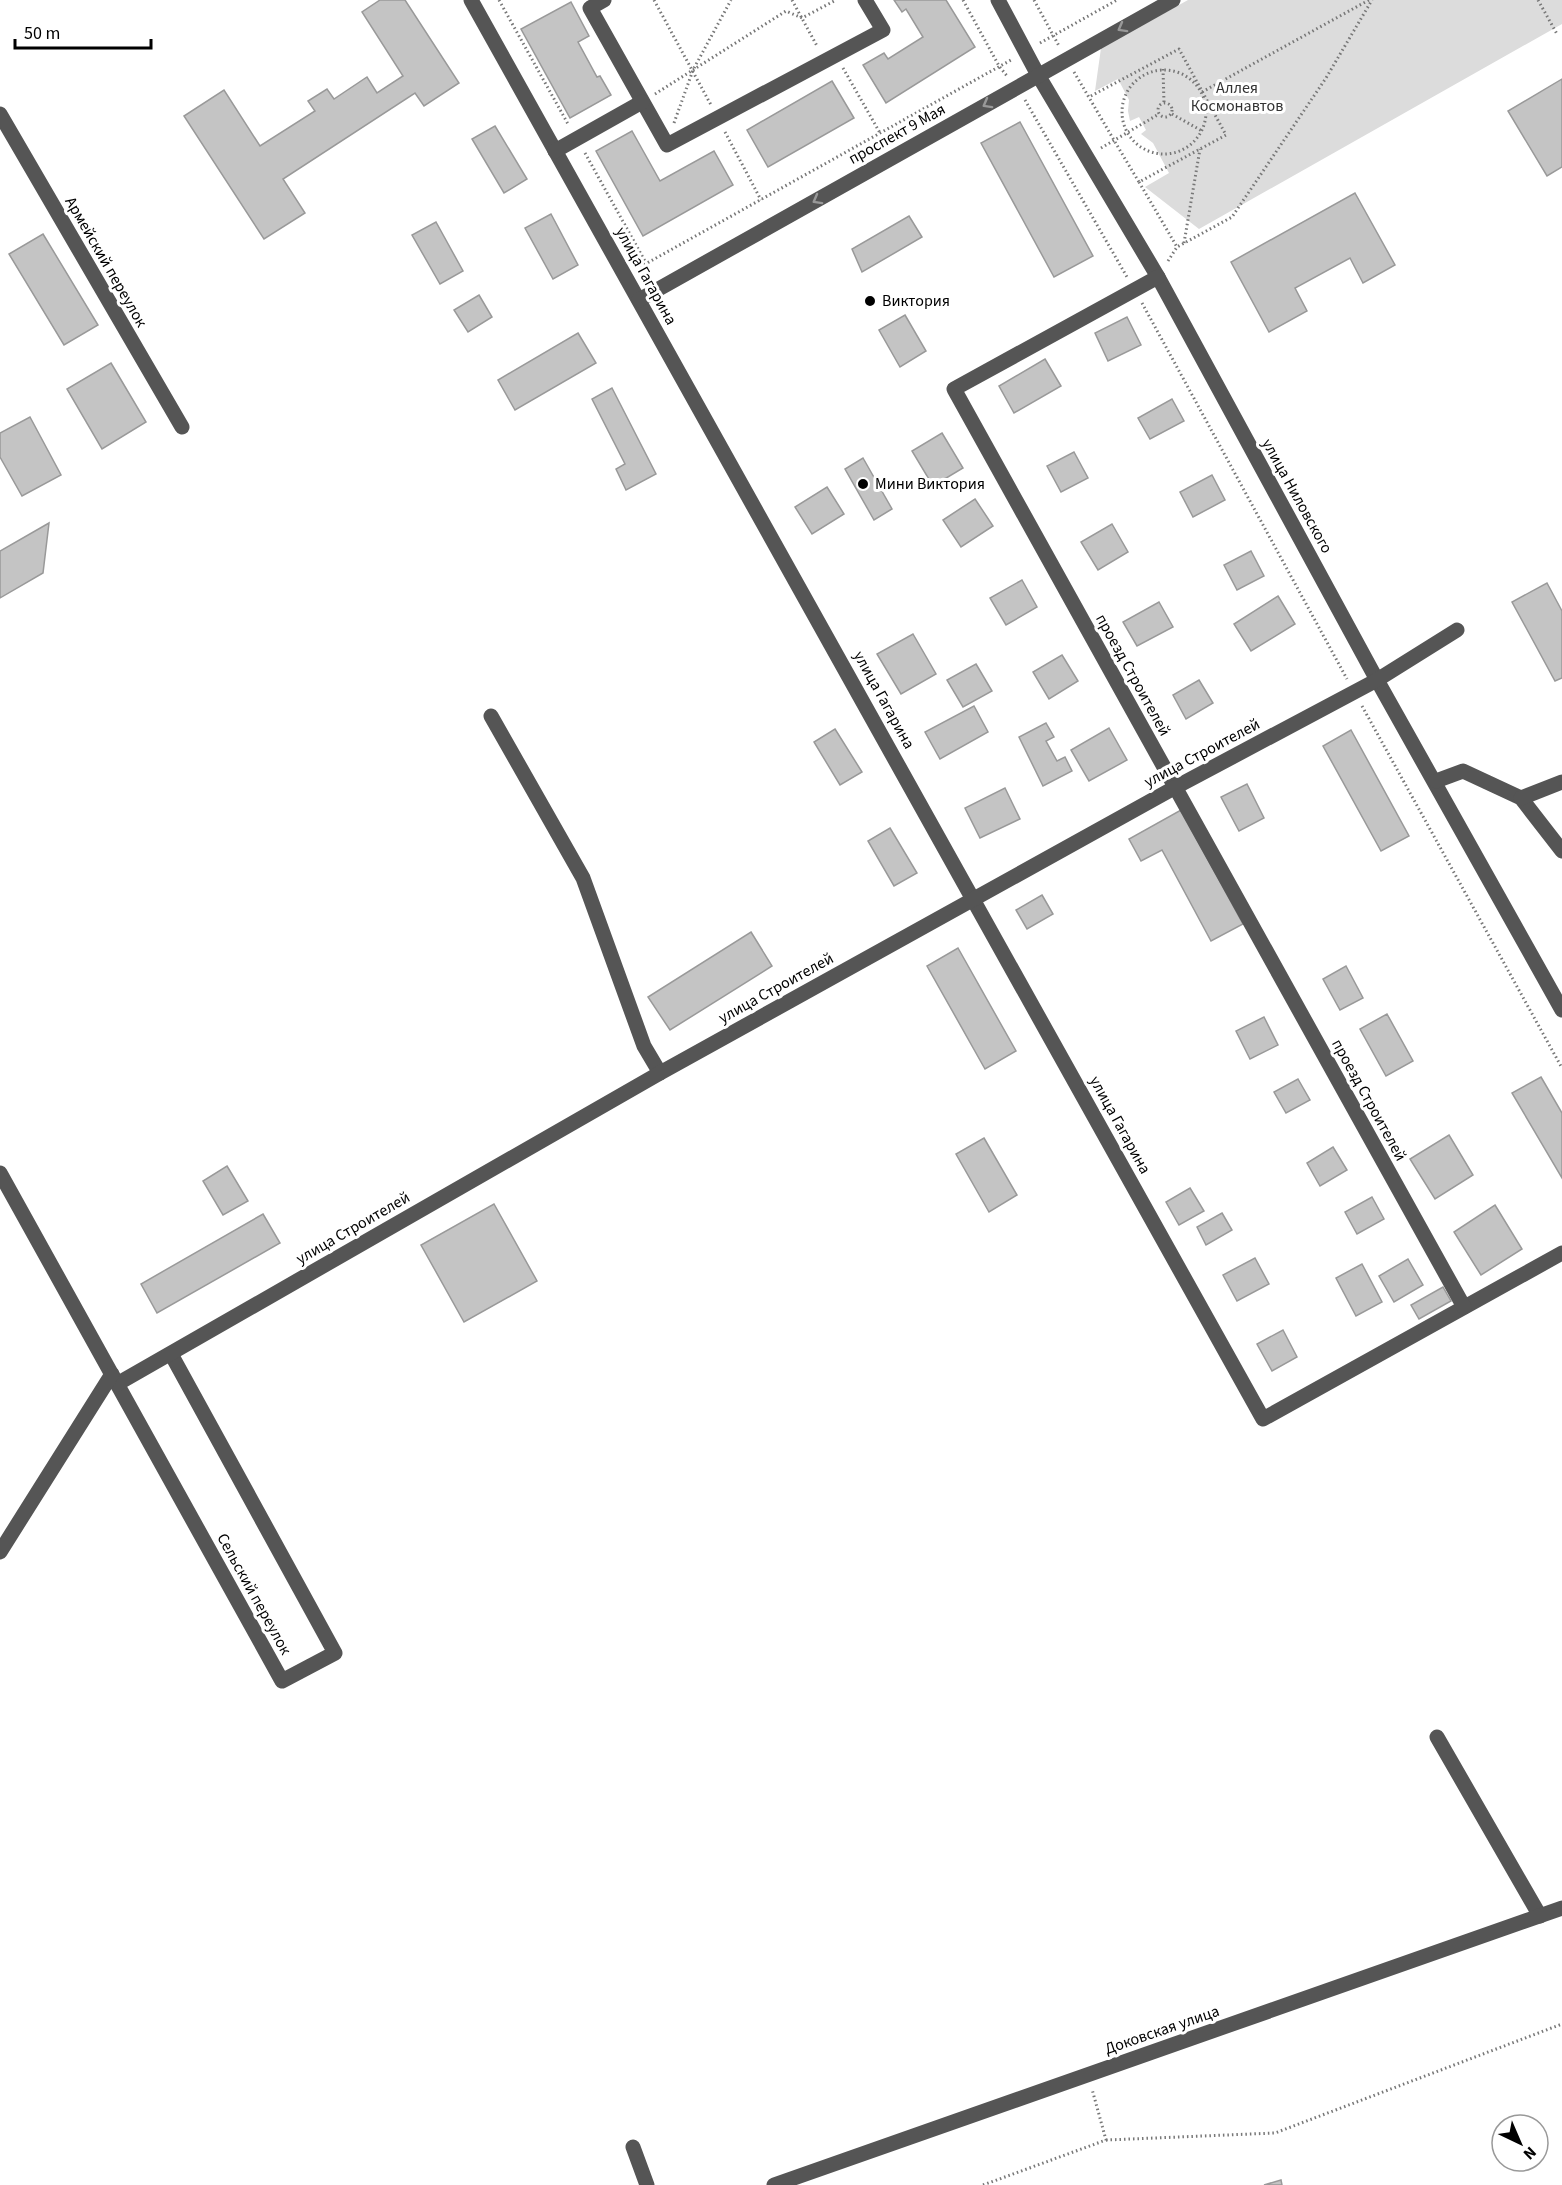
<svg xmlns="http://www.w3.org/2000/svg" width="1562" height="2185" font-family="'Source Sans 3',sans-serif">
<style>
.green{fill:#dcdcdc}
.building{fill:#c4c4c4;stroke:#999;stroke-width:1.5}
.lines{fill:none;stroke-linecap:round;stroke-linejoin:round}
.path{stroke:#777;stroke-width:3;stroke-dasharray:1.5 3;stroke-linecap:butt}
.minor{stroke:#555;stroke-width:15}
.oneway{stroke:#999}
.poi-dot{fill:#000;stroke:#fff;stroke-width:2}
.labels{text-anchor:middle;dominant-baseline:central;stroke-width:6;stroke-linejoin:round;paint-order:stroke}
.park-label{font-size:16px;fill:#333;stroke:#fff}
.street-label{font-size:16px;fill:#000;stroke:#fff}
.poi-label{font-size:16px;fill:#000;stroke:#fff;text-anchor:start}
</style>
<rect width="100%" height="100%" fill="#fff"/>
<polygon class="green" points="1188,0 1562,0 1562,24 1199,229 1145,187 1169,173 1153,143 1141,134 1146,130 1139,117 1130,121 1128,111 1129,100 1118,79 1095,91 1101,48"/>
<g class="building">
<polygon points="380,0 405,0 459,83 424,106 415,93 283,179 305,213 264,239 184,116 224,90 260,146 315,111 308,101 327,89 334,99 367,77 377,93 403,76 362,12"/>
<polygon points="894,0 946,0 975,47 886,103 863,65 884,53 888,59 923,37 906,9 902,12"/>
<polygon points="571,2 589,36 578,42 597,77 600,76 611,95 570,118 521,29"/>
<polygon points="1562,79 1562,167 1547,176 1508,111"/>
<polygon points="832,81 854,118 768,167 747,130"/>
<polygon points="1020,122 1093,256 1054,277 981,143"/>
<polygon points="495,126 527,179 504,193 472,139"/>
<polygon points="632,131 660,181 714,151 733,185 643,236 596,151"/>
<polygon points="1355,193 1395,265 1363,283 1350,258 1295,288 1307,311 1269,332 1231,262"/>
<polygon points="551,214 578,265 553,279 525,228"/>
<polygon points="909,216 922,237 862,272 852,249"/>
<polygon points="436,222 463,271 440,284 412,235"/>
<polygon points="43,234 98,325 64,345 9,254"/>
<polygon points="479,295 492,317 468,332 454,310"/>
<polygon points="905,315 926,351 900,367 879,330"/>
<polygon points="1127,317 1141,345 1108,361 1095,333"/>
<polygon points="578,333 596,363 515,410 498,380"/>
<polygon points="1045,359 1061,386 1014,413 999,386"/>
<polygon points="111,363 146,422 102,449 67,389"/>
<polygon points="612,388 656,474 626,490 616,469 625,464 592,399"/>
<polygon points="1172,399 1184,421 1150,439 1138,418"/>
<polygon points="30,417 61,475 22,496 0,457 0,433"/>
<polygon points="942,433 963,468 933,486 912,451"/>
<polygon points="1074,452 1088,478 1061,492 1047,466"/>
<polygon points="863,458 892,509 874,520 845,469"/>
<polygon points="1212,475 1225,500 1193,517 1180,492"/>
<polygon points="827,487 844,514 812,534 795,507"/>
<polygon points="975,499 993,526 961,547 943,520"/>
<polygon points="49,523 43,573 0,598 0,551"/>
<polygon points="1112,524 1128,552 1098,570 1081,542"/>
<polygon points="1251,551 1264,576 1237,590 1224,565"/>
<polygon points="1022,580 1037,607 1006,625 990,598"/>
<polygon points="1547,583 1562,611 1562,678 1555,681 1512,602"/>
<polygon points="1278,596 1295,624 1251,651 1234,624"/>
<polygon points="1159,602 1173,627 1137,646 1123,622"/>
<polygon points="913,634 936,674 901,694 877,654"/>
<polygon points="1062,655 1078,681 1049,699 1033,672"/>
<polygon points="976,664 992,691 963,707 947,680"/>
<polygon points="1199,680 1213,703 1186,719 1173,695"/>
<polygon points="974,706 988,732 940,759 925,732"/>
<polygon points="1046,723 1054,737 1046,741 1057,761 1065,757 1072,771 1043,786 1019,737"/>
<polygon points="1109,728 1127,760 1089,781 1071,750"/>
<polygon points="835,729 862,772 840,785 814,742"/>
<polygon points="1351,730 1409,836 1381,851 1323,746"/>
<polygon points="1247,784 1264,818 1239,831 1221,797"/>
<polygon points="1005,788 1020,819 980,838 965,808"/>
<polygon points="1181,810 1243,924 1211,941 1162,850 1141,861 1129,839"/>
<polygon points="890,828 917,873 894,886 868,841"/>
<polygon points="1042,895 1053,914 1027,929 1016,910"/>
<polygon points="751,932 772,966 670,1030 648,997"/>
<polygon points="958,948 1016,1051 985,1069 927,966"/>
<polygon points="1346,966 1363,998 1340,1010 1323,979"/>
<polygon points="1387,1014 1413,1061 1386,1076 1360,1029"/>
<polygon points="1264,1017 1278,1045 1250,1059 1236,1031"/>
<polygon points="1541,1077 1562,1113 1562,1178 1512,1093"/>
<polygon points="1298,1079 1310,1100 1286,1113 1274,1092"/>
<polygon points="1449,1135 1473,1175 1435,1199 1410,1159"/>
<polygon points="984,1138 1017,1195 989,1212 956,1154"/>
<polygon points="1333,1147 1347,1170 1320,1186 1307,1163"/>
<polygon points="227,1166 248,1201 223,1215 203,1181"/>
<polygon points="1190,1188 1204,1211 1179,1225 1166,1202"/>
<polygon points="1372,1197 1384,1219 1357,1234 1345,1212"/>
<polygon points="494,1204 537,1281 464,1322 421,1245"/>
<polygon points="1495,1205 1522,1249 1481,1275 1454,1232"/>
<polygon points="1222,1213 1232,1230 1206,1245 1197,1227"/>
<polygon points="263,1214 280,1243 157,1313 141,1284"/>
<polygon points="1255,1258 1269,1284 1237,1301 1223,1275"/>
<polygon points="1408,1259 1423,1285 1394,1302 1379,1276"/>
<polygon points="1362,1264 1382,1302 1356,1316 1336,1278"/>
<polygon points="1443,1287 1451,1301 1419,1319 1411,1305"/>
<polygon points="1283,1330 1297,1357 1272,1371 1257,1344"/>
<polygon points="1281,2180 1282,2185 1264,2185"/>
</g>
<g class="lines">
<g class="path">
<polyline points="499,0 568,124"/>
<polyline points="654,0 711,105"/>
<polyline points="792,0 817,46"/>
<polyline points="963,0 999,66 1007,76"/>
<polyline points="1034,0 1059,46"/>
<polyline points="1538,0 1557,34"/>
<polyline points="1040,43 1117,0"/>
<polyline points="843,68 880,133"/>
<polyline points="1163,69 1164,103"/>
<circle cx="1164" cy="112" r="42"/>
<path d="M 1074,72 C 1096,109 1117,146 1139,182 L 1226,135 L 1179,49 L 1089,97"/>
<polyline points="1202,92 1369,0"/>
<polyline points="655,94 786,11 802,18 836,0"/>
<polyline points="1025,100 1127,277"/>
<circle cx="1165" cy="110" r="7"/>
<polyline points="1172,114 1202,131"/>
<polyline points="674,123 693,70 731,0"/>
<polyline points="725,132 761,200"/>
<polyline points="1101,148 1159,114"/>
<polyline points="585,153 646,263"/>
<polyline points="1139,182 1177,247"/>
<polyline points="1184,243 1200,149"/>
<polyline points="1168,261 1177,247 1232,217 1326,78 1372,0"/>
<polyline points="640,267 1011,60"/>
<polyline points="1142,303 1347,679"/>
<polyline points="1362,706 1562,1068"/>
<polyline points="1106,2140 1275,2133 1562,2024"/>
<polyline points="983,2185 1106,2140 1092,2089"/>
</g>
<g class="minor">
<polyline points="471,0 1263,1419 1562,1253"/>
<polyline points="604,0 590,8 667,145 883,30 865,0"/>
<polyline points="998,0 1038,75 1158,277 1377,680 1562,1010"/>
<polyline points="0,114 182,427"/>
<polyline points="555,151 642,102"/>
<polyline points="1158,277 954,389 1464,1307"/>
<polyline points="639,300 1173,0"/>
<polyline points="491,716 583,878 644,1046 660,1073"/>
<polyline points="1436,781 1463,771 1521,798 1562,851"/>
<polyline points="1521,798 1562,782"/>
<polyline points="0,1173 282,1681 335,1653 171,1354"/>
<polyline points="117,1384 660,1073 1174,788 1377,680 1457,630"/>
<polyline points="0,1552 112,1374"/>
<polyline points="1437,1737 1540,1916"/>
<polyline points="633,2147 647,2185"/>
<polyline points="774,2185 1562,1908"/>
</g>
</g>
<defs><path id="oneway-chevron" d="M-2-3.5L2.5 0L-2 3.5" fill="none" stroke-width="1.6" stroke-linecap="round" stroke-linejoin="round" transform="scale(1.5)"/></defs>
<g class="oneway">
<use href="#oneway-chevron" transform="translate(1122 28) rotate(151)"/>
<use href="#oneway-chevron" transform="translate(987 104) rotate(151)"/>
<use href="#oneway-chevron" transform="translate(817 200) rotate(151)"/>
</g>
<g class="poi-dot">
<circle cx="870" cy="301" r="6"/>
<circle cx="863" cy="484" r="6"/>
</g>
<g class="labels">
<g class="park-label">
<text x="1237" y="88">Аллея<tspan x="1237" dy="18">Космонавтов</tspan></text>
</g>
<g class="street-label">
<text transform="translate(897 134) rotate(-29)">проспект 9 Мая</text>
<text transform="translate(106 262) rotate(60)">Армейский переулок</text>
<text transform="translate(646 276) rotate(61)">улица Гагарина</text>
<text transform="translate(1297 496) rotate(61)">улица Ниловского</text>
<text transform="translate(1133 675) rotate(61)">проезд Строителей</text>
<text transform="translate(884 700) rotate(61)">улица Гагарина</text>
<text transform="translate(1202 753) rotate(-28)">улица Строителей</text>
<text transform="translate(776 988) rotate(-29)">улица Строителей</text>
<text transform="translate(1369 1100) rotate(61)">проезд Строителей</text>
<text transform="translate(1120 1125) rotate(61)">улица Гагарина</text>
<text transform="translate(353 1228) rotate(-30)">улица Строителей</text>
<text transform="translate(254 1594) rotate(61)">Сельский переулок</text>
<text transform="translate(1162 2030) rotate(-19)">Доковская улица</text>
</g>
<g class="poi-label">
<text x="882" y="301">Виктория</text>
<text x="875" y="484">Мини Виктория</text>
</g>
</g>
<g transform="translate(1520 2143) rotate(136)"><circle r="28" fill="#ffffff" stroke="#999999" stroke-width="1.5"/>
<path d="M0-4.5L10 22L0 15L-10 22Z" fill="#000000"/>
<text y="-9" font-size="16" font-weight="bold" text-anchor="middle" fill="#000000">N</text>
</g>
<path d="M15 39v9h136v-9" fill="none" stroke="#000000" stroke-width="3"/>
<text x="24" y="39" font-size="18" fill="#000000" stroke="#ffffff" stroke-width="4.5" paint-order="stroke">50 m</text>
</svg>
